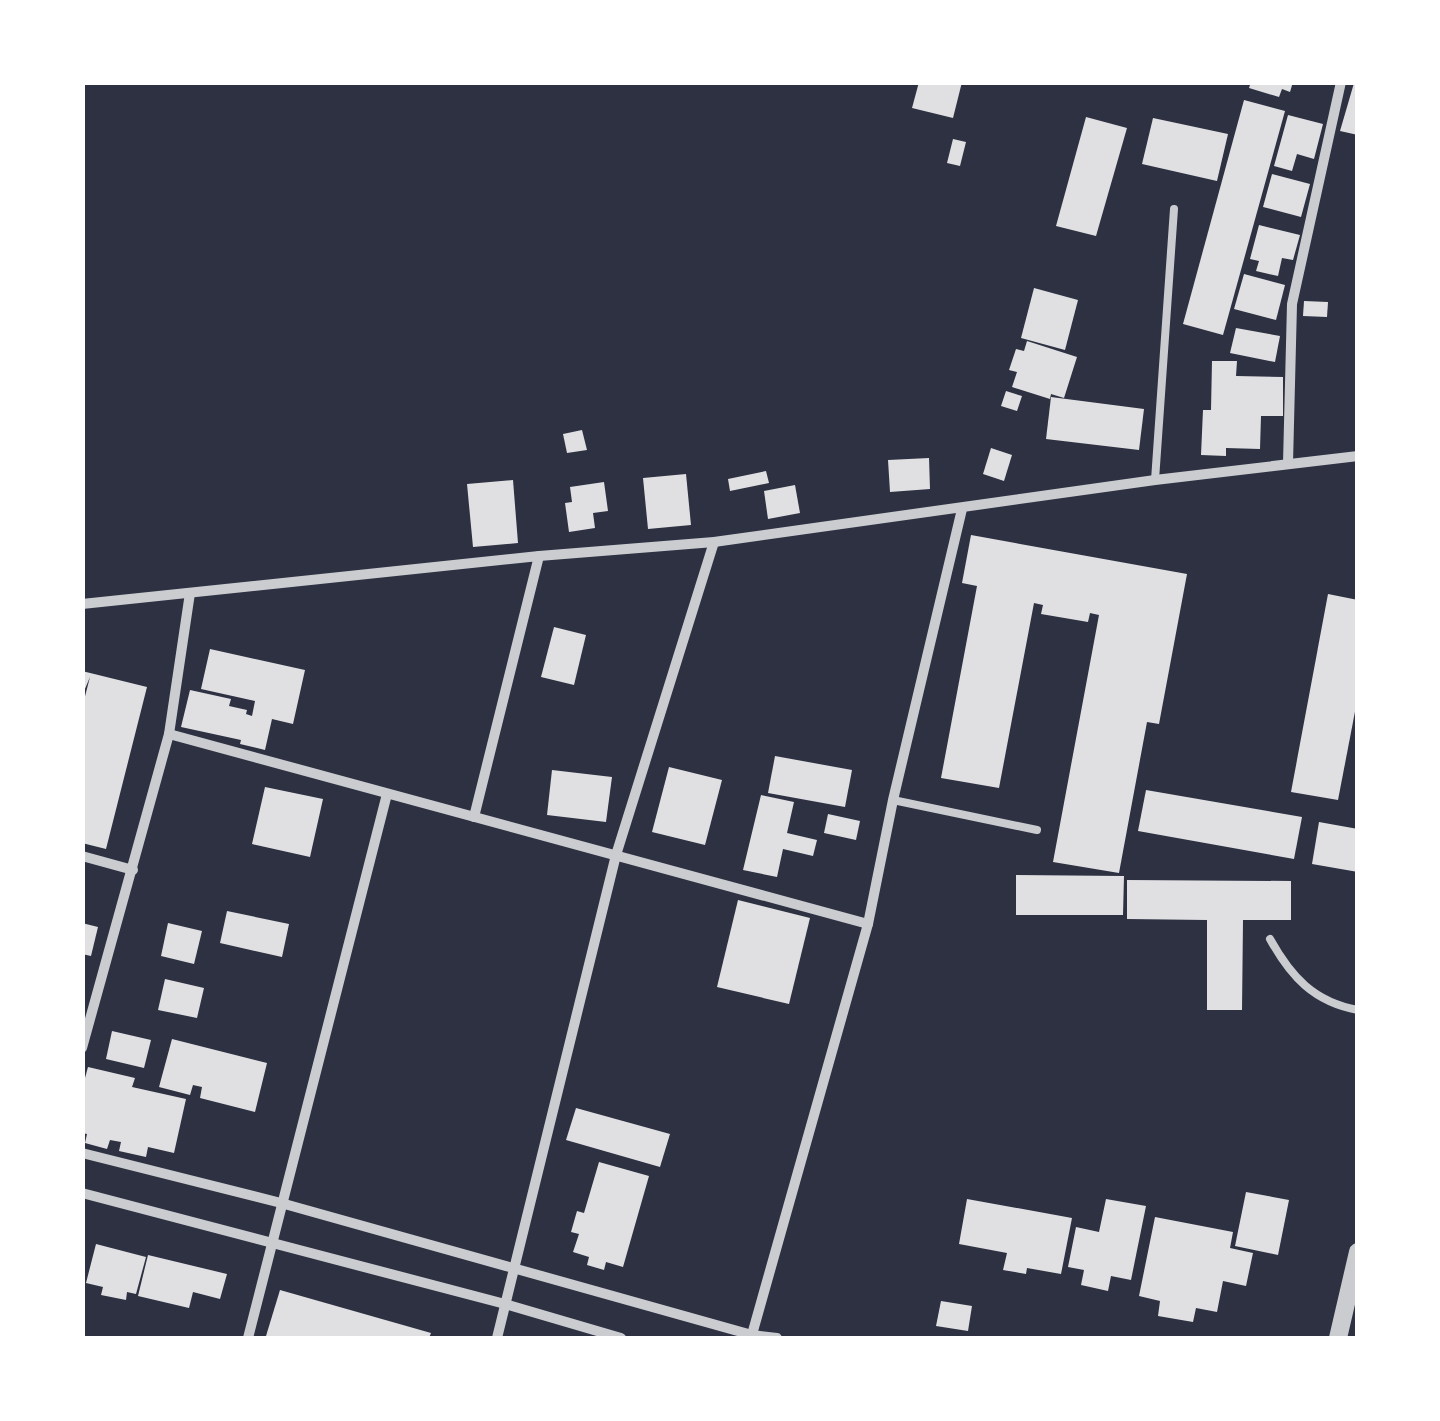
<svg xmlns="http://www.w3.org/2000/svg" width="1440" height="1421" font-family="'Libre Baskerville',serif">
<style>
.building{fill:#e0e0e3}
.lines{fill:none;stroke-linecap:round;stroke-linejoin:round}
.service{stroke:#caccd0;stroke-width:8}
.minor{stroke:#caccd0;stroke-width:10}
.tertiary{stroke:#caccd0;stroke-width:18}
</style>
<rect width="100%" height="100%" fill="#2d3142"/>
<g class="building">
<polygon points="919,82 962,82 953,118 912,108"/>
<polygon points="1251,82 1293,82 1290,92 1282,89 1279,97 1249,88"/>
<polygon points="1354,83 1358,84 1358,135 1340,131"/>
<polygon points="1244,100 1285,111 1223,335 1183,324"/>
<polygon points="1288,115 1323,124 1314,159 1297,154 1292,171 1274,166"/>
<polygon points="1086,117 1127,128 1096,236 1056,226"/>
<polygon points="1153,118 1228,134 1217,181 1142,164"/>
<polygon points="953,139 966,142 960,166 947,163"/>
<polygon points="1272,174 1310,184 1301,217 1263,207"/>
<polygon points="1259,225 1300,235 1293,260 1282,258 1278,276 1256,271 1259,261 1250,259"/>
<polygon points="1244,274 1285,285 1276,320 1234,309"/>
<polygon points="1034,288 1078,300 1065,350 1021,338"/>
<polygon points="1304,301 1328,302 1327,317 1303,316"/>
<polygon points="1236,328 1280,336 1275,362 1230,353"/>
<polygon points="1027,341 1077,357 1064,398 1051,394 1050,399 1012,387 1017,372 1009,370 1016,349 1024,351"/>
<polygon points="1212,361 1237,361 1236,376 1283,377 1283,416 1261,416 1260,449 1226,448 1226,456 1201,455 1203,410 1211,410"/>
<polygon points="1006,391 1022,396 1017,411 1001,406"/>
<polygon points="1051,397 1144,409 1139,450 1046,439"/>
<polygon points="582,430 587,450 567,453 563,434"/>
<polygon points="991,448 1012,455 1004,481 983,474"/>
<polygon points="929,458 930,489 890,492 888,460"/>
<polygon points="766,471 769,483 730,491 728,479"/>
<polygon points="686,474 691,525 648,529 643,478"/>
<polygon points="513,480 518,543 473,547 467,484"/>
<polygon points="604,482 608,511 593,513 595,528 569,532 565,503 572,502 570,487"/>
<polygon points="795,485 800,513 768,519 764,491"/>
<polygon points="971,535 1187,574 1159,724 1147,722 1119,873 1053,862 1099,615 1090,613 1088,622 1041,614 1043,605 1034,603 999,788 941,778 977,586 962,583"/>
<polygon points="1328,594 1358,600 1358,696 1338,800 1291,792"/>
<polygon points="554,627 586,635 574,685 541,677"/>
<polygon points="210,649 305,670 293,724 272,719 265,750 240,744 241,740 181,727 190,690 231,699 229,706 247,710 246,714 252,716 255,701 201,689"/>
<polygon points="82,671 147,687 106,849 82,843 82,708 90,677 82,696"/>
<polygon points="775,756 852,770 845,807 768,793"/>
<polygon points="669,767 722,780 705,845 652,832"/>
<polygon points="552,770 612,777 606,822 547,815"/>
<polygon points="265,787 323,799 310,857 252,844"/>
<polygon points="1146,790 1302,817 1294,859 1138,831"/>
<polygon points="761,795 794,802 787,833 817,840 813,856 783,849 777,877 743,870"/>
<polygon points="828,814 860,821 856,840 824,833"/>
<polygon points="1319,822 1358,829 1358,872 1312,864"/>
<polygon points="1016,875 1124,876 1123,915 1016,915"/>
<polygon points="1127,880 1291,881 1291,920 1243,920 1242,1010 1207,1010 1207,920 1127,919"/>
<polygon points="738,900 810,918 789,1004 717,987"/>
<polygon points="227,911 289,924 282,957 220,943"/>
<polygon points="82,923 98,927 91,956 82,954"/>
<polygon points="168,923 202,931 194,964 161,956"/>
<polygon points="165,979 204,988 197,1018 158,1010"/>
<polygon points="112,1031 151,1040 144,1068 106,1059"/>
<polygon points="172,1039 267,1063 255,1112 200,1098 202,1087 193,1085 190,1095 159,1087"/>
<polygon points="88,1067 135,1078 132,1087 186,1099 174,1153 148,1147 146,1157 119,1151 121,1142 110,1140 107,1149 85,1143 87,1134 82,1133 82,1089"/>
<polygon points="576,1108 670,1134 660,1167 566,1140"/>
<polygon points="599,1162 649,1176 623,1267 606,1262 604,1270 587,1265 589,1257 573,1252 579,1234 571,1232 577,1211 584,1213"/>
<polygon points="1246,1192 1289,1200 1278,1255 1235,1246"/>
<polygon points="967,1199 1072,1218 1061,1274 1027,1268 1026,1274 1003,1270 1007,1253 959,1244"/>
<polygon points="1106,1199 1146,1206 1131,1280 1111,1276 1108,1291 1081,1285 1084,1270 1068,1267 1076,1227 1099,1232"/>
<polygon points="1155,1217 1233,1232 1230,1248 1253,1253 1246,1286 1223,1281 1217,1312 1196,1308 1193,1322 1158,1316 1160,1301 1139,1296"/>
<polygon points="96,1244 146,1257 136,1294 127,1292 126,1300 101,1295 103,1287 86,1283"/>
<polygon points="148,1255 227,1274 220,1299 193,1292 189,1308 138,1296"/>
<polygon points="280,1290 431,1333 429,1338 266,1336"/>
<polygon points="941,1301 972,1306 968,1331 936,1326"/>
</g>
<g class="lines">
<g class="service">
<polyline points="1155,480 1174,209"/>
<polyline points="893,800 1037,830"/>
<path d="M 1270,939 C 1291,977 1314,1002 1358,1010"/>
</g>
<g class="minor">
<polyline points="1288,463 1292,304 1341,82"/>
<polyline points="82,604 539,556 714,542 1155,480 1358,456"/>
<polyline points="169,734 868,924"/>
<polyline points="474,817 539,556"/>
<polyline points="82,856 133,870"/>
<polyline points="82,1048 169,734 190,593"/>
<polyline points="82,1153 281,1203 752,1335 777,1338"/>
<polyline points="82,1193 505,1304 621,1338"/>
<polyline points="248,1338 387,794"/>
<polyline points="497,1338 616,855 714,542"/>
<polyline points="751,1338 868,924 893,800 962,509"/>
</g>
<polyline class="tertiary" points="1338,1338 1358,1252"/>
</g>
<rect width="1440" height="1421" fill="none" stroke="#ffffff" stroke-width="170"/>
</svg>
